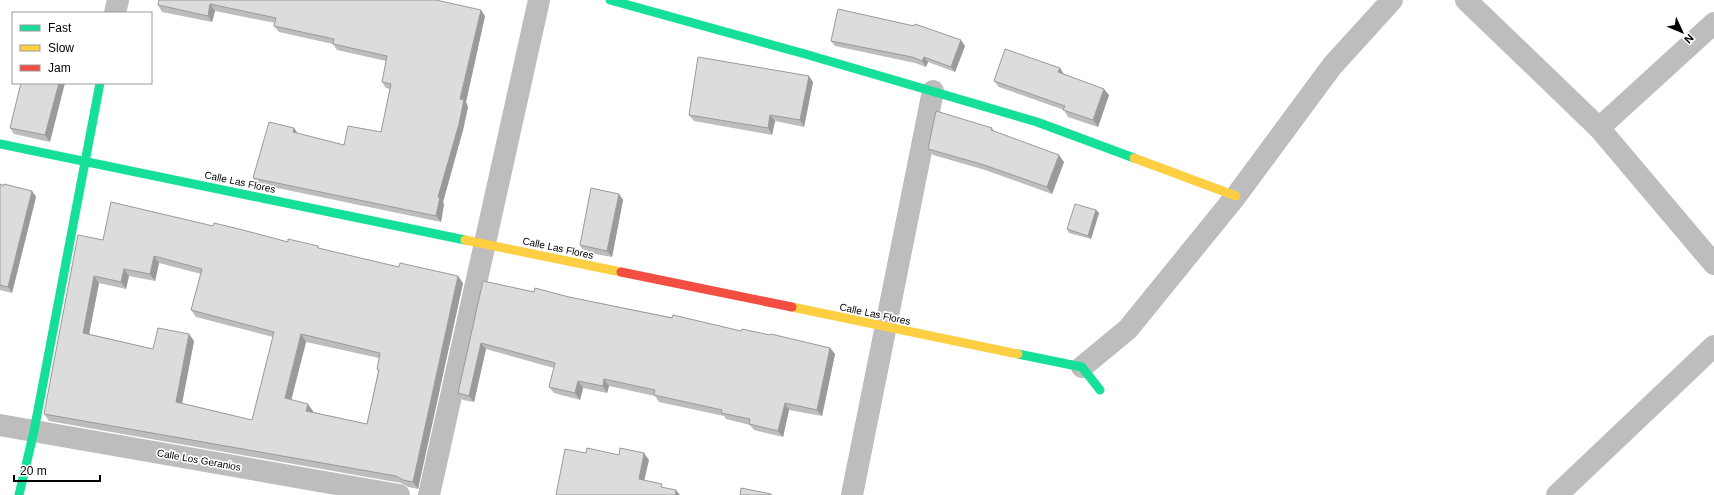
<svg xmlns="http://www.w3.org/2000/svg" width="1714" height="495" font-family="Helvetica,sans-serif">
<style>
.lines{fill:none;stroke-linecap:round;stroke-linejoin:round}
.street{stroke:#bdbdbd;stroke-width:22}
.fast{stroke:#16e098;stroke-width:9}
.slow{stroke:#ffcf43;stroke-width:9}
.jam{stroke:#f24e42;stroke-width:9}
.wall{fill:#bdbdbd;fill-rule:evenodd}
.shaded-wall{fill:#9a9a9a}
.building{fill:#dcdcdc;stroke:#9a9a9a;fill-rule:evenodd}
.labels{text-anchor:middle;dominant-baseline:central;stroke-width:3.5;stroke-linejoin:round;paint-order:stroke}
.street-label{font-size:10px;fill:#000;stroke:#fff}
</style>
<rect width="100%" height="100%" fill="#fff"/>
<g class="lines">
<g class="street">
<polyline points="1466,0 1599,128 1714,264"/>
<polyline points="115,13 118,0"/>
<polyline points="1599,128 1714,23"/>
<polyline points="1082,367 1128,329 1236,196 1332,66 1392,0"/>
<polyline points="0,425 399,495"/>
<polyline points="429,495 539,0"/>
<polyline points="852,495 933,91"/>
<polyline points="1557,495 1714,346"/>
</g>
<g class="fast">
<polyline points="610,0 805,54 1037,122 1134,158"/>
<polyline points="0,144 465,240"/>
<polyline points="1018,354 1082,367 1100,390"/>
<polyline points="19,495 34,431 100,83"/>
</g>
<g class="slow">
<polyline points="1134,158 1236,196"/>
<polyline points="465,240 621,272"/>
<polyline points="792,307 1018,354"/>
</g>
<polyline class="jam" points="621,272 792,307"/>
</g>
<g class="wall">
<polygon points="159,0 485,16 466,102 468,107 463,130 443,202 444,204 441,222 258,184 253,178 294,128 298,134 344,145 381,132 390,89 386,88 382,82 386,61 337,50 333,44 279,32 274,26 275,23 215,11 212,22 162,12 158,5"/>
<polygon points="831,41 965,46 955,72 928,62 926,67 915,63 835,46"/>
<polygon points="1060,68 1064,74 1109,95 1098,127 1068,117 1064,110 999,87 994,81"/>
<polygon points="813,82 804,127 775,121 772,135 694,121 689,115"/>
<polygon points="21,83 50,142 14,134 10,128"/>
<polygon points="992,128 994,131 1064,162 1052,194 985,170 933,155 928,149"/>
<polygon points="0,184 32,191 36,197 12,293 0,290"/>
<polygon points="619,194 623,200 612,257 584,252 580,245"/>
<polygon points="1096,210 1099,213 1091,239 1069,233 1067,229"/>
<path d="M 213,226 L 288,242 L 318,246 L 320,249 L 463,283 L 418,489 L 408,487 L 401,483 L 49,421 L 44,414 L 103,240 ZM 159,263 L 201,274 L 191,310 L 196,317 L 273,337 L 252,420 L 182,403 L 194,341 L 153,349 L 89,334 L 99,283 L 126,289 L 129,276 L 155,281 ZM 306,342 L 379,358 L 377,369 L 378,371 L 367,424 L 313,412 L 313,411 L 291,400 Z"/>
<polygon points="483,281 534,292 569,297 741,331 770,335 830,348 835,354 822,416 789,410 783,437 754,430 750,425 726,419 724,416 659,402 655,396 609,386 607,393 583,388 580,400 554,393 549,387 554,368 486,349 474,402 463,400 458,393"/>
</g>
<g class="shaded-wall">
<polygon points="210,4 215,11 212,22 208,16"/>
<polygon points="481,10 485,16 466,102 468,107 463,130 443,202 444,204 441,222 436,216 438,197"/>
<polygon points="961,40 965,46 955,72 951,67"/>
<polygon points="924,57 928,62 926,67 922,61"/>
<polygon points="1060,68 1064,75 1058,72"/>
<polygon points="809,76 813,82 804,127 800,120"/>
<polygon points="59,83 65,83 50,142 45,135"/>
<polygon points="1104,89 1109,95 1098,127 1093,120"/>
<polygon points="770,115 775,121 772,135 768,128"/>
<polygon points="294,128 299,135 293,132"/>
<polygon points="1059,155 1064,162 1052,194 1047,187"/>
<polygon points="32,191 36,197 12,293 8,287"/>
<polygon points="619,194 623,200 612,257 607,251"/>
<polygon points="1096,210 1099,213 1091,239 1088,236"/>
<polygon points="154,256 159,263 155,281 150,274"/>
<polygon points="124,269 129,276 126,289 121,282"/>
<polygon points="94,276 99,283 88,340 83,333"/>
<polygon points="458,276 463,283 418,489 413,482"/>
<polygon points="189,334 194,341 181,409 176,402"/>
<polygon points="301,334 306,342 290,405 285,398"/>
<polygon points="481,343 486,349 474,402 469,396"/>
<polygon points="830,348 835,354 822,416 817,410"/>
<polygon points="604,379 609,386 607,393 603,386"/>
<polygon points="578,381 583,388 580,400 575,393"/>
<polygon points="785,403 789,410 783,437 778,431"/>
<polygon points="308,404 313,411 311,418 306,411"/>
<polygon points="644,453 649,460 643,486 639,479"/>
<polygon points="676,490 680,495 675,495"/>
</g>
<g class="building">
<polygon points="159,0 436,0 481,10 460,99 464,100 459,124 438,197 440,197 436,216 253,178 269,122 294,128 293,132 344,145 348,126 381,132 391,84 382,82 387,56 333,44 334,39 274,26 276,18 210,4 208,16 158,5"/>
<polygon points="838,9 914,26 915,24 961,40 951,67 924,57 922,61 912,57 831,41"/>
<polygon points="1005,49 1060,68 1058,72 1104,89 1093,120 1063,110 1065,106 994,81"/>
<polygon points="698,57 809,76 800,120 770,115 768,128 689,115"/>
<polygon points="21,83 59,83 45,135 10,128"/>
<polygon points="936,111 992,128 991,130 1059,155 1047,187 981,164 928,149"/>
<polygon points="0,184 4,186 4,184 32,191 8,287 0,285"/>
<polygon points="591,188 619,194 607,251 580,245"/>
<path d="M 111,202 L 213,226 L 214,223 L 243,230 L 288,242 L 288,239 L 318,246 L 318,248 L 399,267 L 400,263 L 458,276 L 413,482 L 403,480 L 396,476 L 44,414 L 78,235 L 103,240 ZM 154,256 L 202,269 L 191,310 L 274,332 L 252,420 L 176,402 L 189,334 L 158,328 L 153,349 L 83,333 L 94,276 L 121,282 L 124,269 L 150,274 ZM 301,334 L 380,353 L 377,369 L 379,370 L 367,424 L 306,411 L 308,404 L 285,398 Z"/>
<polygon points="1075,204 1096,210 1088,236 1067,229"/>
<polygon points="483,281 534,292 535,288 569,297 672,318 673,315 741,331 742,329 770,335 771,334 830,348 817,410 785,403 778,431 749,424 750,419 721,413 722,410 654,395 655,390 604,379 603,386 578,381 575,393 549,387 555,363 481,343 469,396 458,393"/>
<polygon points="587,448 619,455 620,448 644,453 639,479 662,484 661,487 676,490 675,495 556,495 565,449 586,453"/>
<polygon points="741,488 771,494 771,495 740,495"/>
</g>
<g class="labels">
<g class="street-label">
<text transform="translate(240 182) rotate(12)">Calle Las Flores</text>
<text transform="translate(558 248) rotate(12)">Calle Las Flores</text>
<text transform="translate(875 314) rotate(12)">Calle Las Flores</text>
<text transform="translate(199 460) rotate(10)">Calle Los Geranios</text>
</g>
</g>
<rect x="12" y="12" width="140" height="72" fill="#ffffff" stroke="#999999"/>
<rect x="20" y="25" width="20" height="6" fill="#16e098" stroke="#999999"/>
<text x="48" y="32" font-size="12" fill="#000000">Fast</text>
<rect x="20" y="45" width="20" height="6" fill="#ffcf43" stroke="#999999"/>
<text x="48" y="52" font-size="12" fill="#000000">Slow</text>
<rect x="20" y="65" width="20" height="6" fill="#f24e42" stroke="#999999"/>
<text x="48" y="72" font-size="12" fill="#000000">Jam</text>
<g transform="translate(1682 32) rotate(134)" stroke="#ffffff" stroke-width="3" paint-order="stroke">
<path d="M0-3L7 15L0 10L-7 15Z" fill="#000000"/>
<text y="-6" font-size="11" font-weight="bold" text-anchor="middle" fill="#000000">N</text>
</g>
<path d="M14 475v6h86v-6" fill="none" stroke="#000000" stroke-width="2"/>
<text x="20" y="475" font-size="12" fill="#000000" stroke="#ffffff" stroke-width="3" paint-order="stroke">20 m</text>
</svg>
